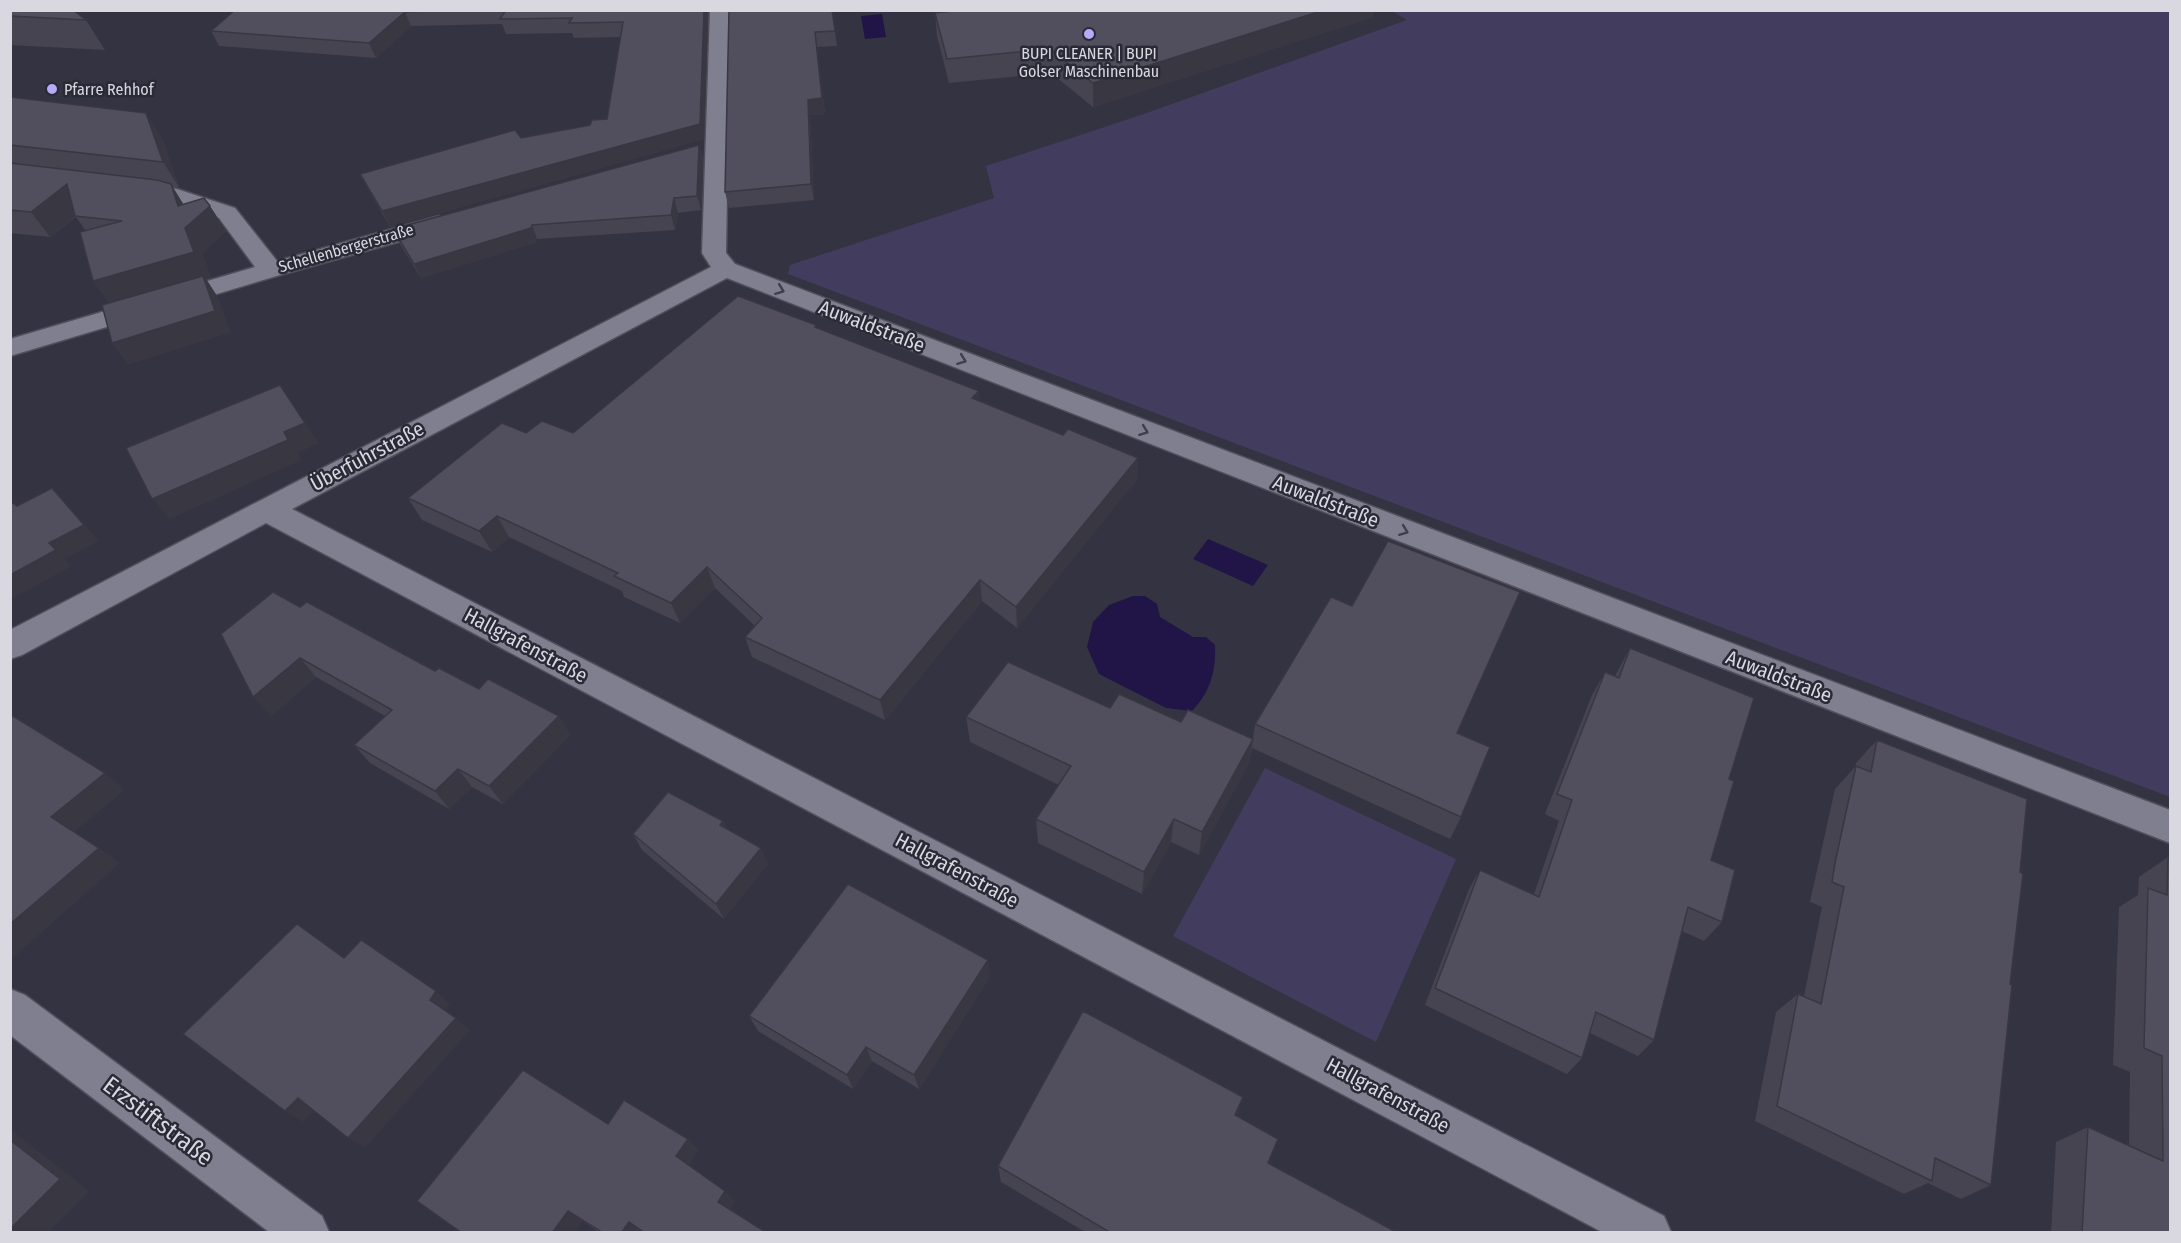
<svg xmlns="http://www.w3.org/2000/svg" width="2181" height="1243" font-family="'Fira Sans Condensed',sans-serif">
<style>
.green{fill:#423d5e}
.water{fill:#211446}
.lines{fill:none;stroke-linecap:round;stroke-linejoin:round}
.street-casing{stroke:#514f5b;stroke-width:3}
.street{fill:#807f8f;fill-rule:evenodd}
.wall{fill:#464451}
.shaded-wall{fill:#393742}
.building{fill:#514f5e;stroke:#393742;stroke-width:1.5}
.oneway{stroke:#403e4c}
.poi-dot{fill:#b6abf8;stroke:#2a2936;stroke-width:2}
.labels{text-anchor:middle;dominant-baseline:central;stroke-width:5;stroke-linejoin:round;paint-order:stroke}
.far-poi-label{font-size:16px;fill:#d9d8e1;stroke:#2a2936}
.far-street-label{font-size:16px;fill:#d9d8e1;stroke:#2a2936}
.street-label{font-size:20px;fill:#d9d8e1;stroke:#2a2936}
.near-street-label{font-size:24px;fill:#d9d8e1;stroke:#2a2936}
</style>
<rect width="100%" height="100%" fill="#343341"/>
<g class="green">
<polygon points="1392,11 2170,11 2170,797 788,274 790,265 994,198 986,166 1141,115 1407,20"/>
<polygon points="1265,768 1456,859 1376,1042 1173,936"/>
</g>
<g class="water">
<polygon points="882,14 886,37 865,39 861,16"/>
<polygon points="1208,539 1268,565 1253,586 1193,559"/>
<path d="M 1133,596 L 1145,596 L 1157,604 L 1160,617 L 1193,637 L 1206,637 L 1215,645 C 1216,671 1211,691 1192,711 L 1166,708 L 1099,674 L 1087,647 L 1093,622 L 1109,605 Z"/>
</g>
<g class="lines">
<defs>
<g id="street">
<polygon points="710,10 730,10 726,253 735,264 2170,810 2170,843 727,278 292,509 1664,1216 1671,1232 1602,1232 266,523 22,655 10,659 10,630 711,267 702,253"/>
<polygon points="134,184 177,189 235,208 277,261 439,216 448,218 451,223 448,228 280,275 10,356 10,339 255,267 219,218 174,203 126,196 122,191 126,186"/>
<polygon points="10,989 25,995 322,1216 329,1232 269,1232 10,1035"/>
</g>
</defs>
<use href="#street" class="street-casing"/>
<use href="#street" class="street"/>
</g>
<g class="wall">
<polygon points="10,10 86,20 105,50 10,45"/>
<polygon points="235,10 708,10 704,139 390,227 368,189 360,174 521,138 590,125 607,119 621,37 574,38 572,33 506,34 502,24 411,26 376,58 219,46 211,31"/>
<polygon points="729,10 832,10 837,46 817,47 825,114 810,115 814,200 729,208 725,192"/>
<polygon points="935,13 1373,17 1093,107 1051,73 949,83 937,36"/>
<polygon points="10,97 162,138 179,187 172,187 183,204 210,206 226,231 202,253 211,278 206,279 217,296 230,332 129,364 112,343 110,303 93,281 86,231 76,217 50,237 10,233"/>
<polygon points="699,145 703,159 701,210 678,213 675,230 537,239 537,242 421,278 400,244 393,229"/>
<polygon points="817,328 979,401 1063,435 1138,458 1137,479 1017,628 982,601 885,720 752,657 745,637 755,626 715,588 680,623 624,597 622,591 509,537 492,552 422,520 408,498 526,433 573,433"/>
<polygon points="300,607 435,671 479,689 559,716 570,735 503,804 472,787 449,809 370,763 354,745 385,716 316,677 271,716"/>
<polygon points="1630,648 1729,779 1711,860 1722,922 1704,941 1682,931 1654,1040 1638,1056 1590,1033 1582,1058 1567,1074 1425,1005 1469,889 1480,870 1534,894 1559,821 1545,814 1592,695 1605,672 1615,676"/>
<polygon points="1110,708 1181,722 1253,739 1255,724 1458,733 1461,817 1450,839 1252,748 1249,763 1199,855 1171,842 1142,894 1038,843 1036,819 1059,785 970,742 966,717"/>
<polygon points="1877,740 2010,984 1991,1185 1961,1199 1928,1183 1904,1194 1755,1121 1776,1012 1798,994 1804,996 1822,907 1810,902 1835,789 1855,767 1856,763"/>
<polygon points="723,821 727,829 768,864 724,919 642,850 633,834"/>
<polygon points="2168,857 2170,1233 2051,1233 2056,1142 2088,1127 2129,1146 2130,1072 2113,1065 2119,907 2138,895 2139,877"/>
<polygon points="990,976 919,1089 872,1061 853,1089 758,1031 749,1016"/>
<polygon points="1237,1116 1268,1163 1398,1233 1087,1233 1001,1182 998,1166"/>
<polygon points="608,1124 688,1139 698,1150 688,1165 735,1202 730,1209 767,1233 643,1233 641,1231 640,1233 600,1233 582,1221 573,1233 462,1233"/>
</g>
<g class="shaded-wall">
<polygon points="704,10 708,10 704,139 390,227 382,211 700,124"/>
<polygon points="1324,10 1374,10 1373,17 1093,107 1093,83"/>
<polygon points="405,12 411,26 376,58 369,43"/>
<polygon points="815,32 817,47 825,114 810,115 814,200 811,184 808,100"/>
<polygon points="146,113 162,138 179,187 163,162"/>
<polygon points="699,145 703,159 701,210 697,196"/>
<polygon points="67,184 85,209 50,237 31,212"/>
<polygon points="171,184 187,210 210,206 226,231 202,253 211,278 206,279 217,296 230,332 129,364 112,343 112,307 93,281 185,228"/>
<polygon points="674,198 678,213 675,230 671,215"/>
<polygon points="532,225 537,239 537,242 421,278 414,264"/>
<polygon points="280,385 319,443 298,453 302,460 170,519 152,499 284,432"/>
<polygon points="979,391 981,413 972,398"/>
<polygon points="1138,458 1137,479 1017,628 1016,607"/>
<polygon points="52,488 99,541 65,559 72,566 10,600 10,575 49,543"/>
<polygon points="497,516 509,537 492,552 479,531"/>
<polygon points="707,567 715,588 680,623 671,603"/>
<polygon points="980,580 982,601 885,720 880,700"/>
<polygon points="300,658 316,677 271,716 253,697"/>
<polygon points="559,716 570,735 503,804 489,786"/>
<polygon points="1253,739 1249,763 1199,855 1202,832"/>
<polygon points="458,769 472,787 449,809 435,791"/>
<polygon points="105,773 125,790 73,833 51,817"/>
<polygon points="1174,819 1171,842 1142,894 1144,872"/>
<polygon points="723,821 731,837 720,825"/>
<polygon points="99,848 120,863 10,960 10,924"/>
<polygon points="761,848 768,864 724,919 716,904"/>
<polygon points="988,960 990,976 919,1089 914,1075"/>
<polygon points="436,991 450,1004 444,1012 430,1000"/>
<polygon points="456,1018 470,1030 365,1148 348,1138"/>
<polygon points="866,1047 872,1061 853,1089 847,1075"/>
<polygon points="1243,1097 1238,1114 1230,1132 1235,1115"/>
<polygon points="298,1098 315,1109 303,1122 285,1111"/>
<polygon points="10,1129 89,1191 48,1233 10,1233"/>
<polygon points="688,1139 698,1150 686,1168 676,1156"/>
<polygon points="725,1191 735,1202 728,1212 718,1202"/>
<polygon points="568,1211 582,1221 573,1233 552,1233"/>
<polygon points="629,1222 641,1231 640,1233 621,1233"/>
</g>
<g class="building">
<polygon points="10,10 73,10 86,20 10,16"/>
<polygon points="235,10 449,10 405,12 369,43 211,31"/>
<polygon points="506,10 704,10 700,124 382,211 360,174 515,130 521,138 590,125 592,120 607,119 623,22 569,23 572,18 500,19"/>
<polygon points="729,10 832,10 835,31 815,32 822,98 808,100 811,184 725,192"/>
<polygon points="960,10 1324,10 1093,83 1050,49 947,59 935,13"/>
<polygon points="10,97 146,113 163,162 10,145"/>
<polygon points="699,145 697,196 674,198 671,215 532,225 531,228 414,264 393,229"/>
<polygon points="10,163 157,180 171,184 178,206 204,198 210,206 185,228 194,252 93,281 80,232 122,221 75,216 67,184 31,212 10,210"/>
<polygon points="203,276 215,311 112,343 102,305"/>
<polygon points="738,296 816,325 815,327 979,391 972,398 1063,435 1068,429 1138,458 1016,607 980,580 880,700 745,637 762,618 707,567 671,603 614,576 618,573 497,516 479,531 408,498 502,423 526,433 542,421 573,433"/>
<polygon points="280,385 305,423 284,432 288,440 152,499 126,448"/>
<polygon points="52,488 84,525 49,543 56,550 10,575 10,504 13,503 17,506"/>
<polygon points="1388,541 1520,592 1457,733 1490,747 1461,817 1255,724 1331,597 1352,606"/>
<polygon points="273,592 300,607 307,602 435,671 439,668 479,689 488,679 559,716 489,786 458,769 435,791 354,745 392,710 300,658 253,697 221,634"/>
<polygon points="1630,648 1754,698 1729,779 1734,781 1711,860 1735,870 1722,922 1688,907 1654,1040 1596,1012 1582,1058 1435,988 1480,870 1539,897 1572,800 1557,794 1605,672 1619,678"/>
<polygon points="1008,662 1110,708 1119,694 1181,722 1188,710 1253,739 1202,832 1174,819 1144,872 1036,819 1071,766 966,717"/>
<polygon points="13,716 105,773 51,817 99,848 10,924 10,718"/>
<polygon points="1877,740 2027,799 2020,872 2023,874 2010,984 2012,985 1991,1185 1935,1158 1932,1181 1777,1106 1798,994 1821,1004 1844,887 1832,882 1835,863 1856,766 1871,772"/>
<polygon points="668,792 723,821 720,825 761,848 716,904 633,834"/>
<polygon points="2168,857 2170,858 2170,1233 2082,1233 2088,1127 2163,1161 2162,1056 2144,1048 2148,888 2167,895"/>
<polygon points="848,884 988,960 914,1075 866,1047 847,1075 749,1016"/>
<polygon points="297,924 344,958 361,940 436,991 430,1000 456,1018 348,1138 298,1098 285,1111 183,1034"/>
<polygon points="1083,1011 1243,1097 1235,1115 1278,1139 1268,1163 1398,1233 1111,1233 998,1166"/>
<polygon points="523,1070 608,1124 624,1100 688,1139 676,1156 725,1191 718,1202 767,1233 645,1233 629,1222 621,1233 603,1233 568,1211 552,1233 462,1233 417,1201"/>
<polygon points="10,1140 60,1179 10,1229"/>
</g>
<defs><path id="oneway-chevron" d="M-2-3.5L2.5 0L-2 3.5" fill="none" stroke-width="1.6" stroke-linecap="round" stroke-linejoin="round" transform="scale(1.5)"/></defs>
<g class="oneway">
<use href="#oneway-chevron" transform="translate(780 290) rotate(21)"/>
<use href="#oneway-chevron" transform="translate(962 360) rotate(21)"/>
<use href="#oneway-chevron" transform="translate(1144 431) rotate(21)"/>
<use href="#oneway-chevron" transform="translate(1404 531) rotate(21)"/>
</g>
<g class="poi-dot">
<circle cx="1089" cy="34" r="6"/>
<circle cx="52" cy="89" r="6"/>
</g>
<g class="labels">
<g class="far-poi-label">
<text x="1089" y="53">BUPI CLEANER | BUPI<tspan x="1089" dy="18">Golser Maschinenbau</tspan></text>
<text x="64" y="89" text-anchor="start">Pfarre Rehhof</text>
</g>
<g class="far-street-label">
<text transform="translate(346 248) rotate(-16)">Schellenbergerstraße</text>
</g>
<g class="street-label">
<text transform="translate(872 326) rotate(21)">Auwaldstraße</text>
<text transform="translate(367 456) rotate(-28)">Überfuhrstraße</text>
<text transform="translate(1326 501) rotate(21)">Auwaldstraße</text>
<text transform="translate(526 645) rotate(28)">Hallgrafenstraße</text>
<text transform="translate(1779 676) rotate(21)">Auwaldstraße</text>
<text transform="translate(957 870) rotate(28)">Hallgrafenstraße</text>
<text transform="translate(1388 1095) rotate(28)">Hallgrafenstraße</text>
</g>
<g class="near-street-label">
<text transform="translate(158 1121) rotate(37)">Erzstiftstraße</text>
</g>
</g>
<rect width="2181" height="1243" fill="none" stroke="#d9d8e1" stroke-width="24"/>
</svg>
